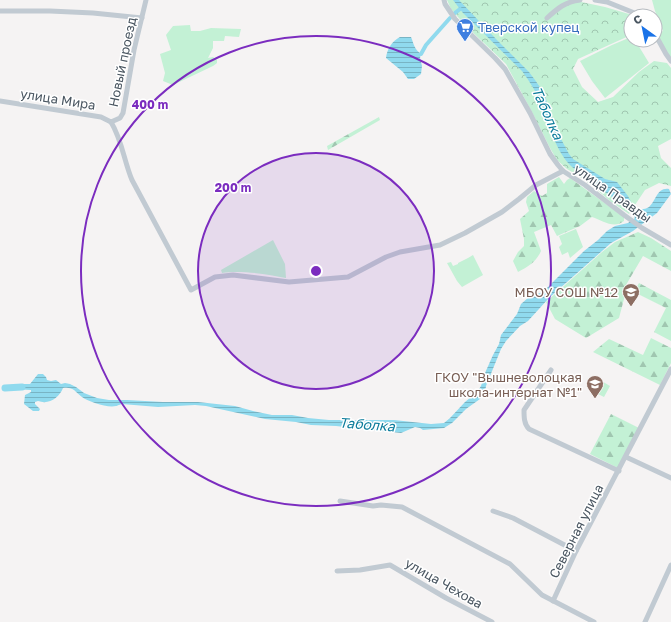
<svg xmlns="http://www.w3.org/2000/svg" width="671" height="622" font-family="'Golos Text',sans-serif">
<style>
.green{fill:#c3f1d5}
.forest{fill:url(#forest-firs)}
.park{fill:url(#park-crowns)}
.water{fill:url(#water-rules)}
.lines{fill:none;stroke-linecap:round;stroke-linejoin:round}
.canal{stroke:#90daee;stroke-width:4}
.river{stroke:#90daee;stroke-width:7}
.minor{stroke:#c1cad2;stroke-width:5}
.ring{fill:none;stroke:#7b2cbf;stroke-width:2}
.labels{text-anchor:middle;dominant-baseline:central;stroke-width:3;stroke-linejoin:round;paint-order:stroke}
.shop-label{font-size:13px;fill:#366cbe;stroke:#fff;text-anchor:start}
.street-label{font-size:13px;fill:#4a5661;stroke:#fff}
.education-label{font-size:13px;fill:#785e54;stroke:#fff;text-anchor:end}
.water-label{font-size:14px;font-style:italic;fill:#0c7c9b;stroke:#fff}
.centre{fill:#7b2cbf;stroke:#fff;stroke-width:2}
.ring-label{font-size:12px;text-anchor:middle;font-weight:bold;fill:#7b2cbf;stroke:#fff;stroke-width:3;stroke-linejoin:round;paint-order:stroke}
</style>
<defs>
<pattern id="forest-firs" width="22" height="20" patternUnits="userSpaceOnUse"><rect width="22" height="20" fill="#c3f1d5"/><path d="M5 1l3.5 6h-7zM16 11l3.5 6h-7z" fill="#a0c6b0"/></pattern>
<pattern id="park-crowns" width="20" height="18" patternUnits="userSpaceOnUse"><rect width="20" height="18" fill="#c3f1d5"/><path d="M2 6a3 3 0 1 1 6 0M12 15a3 3 0 1 1 6 0" fill="none" stroke="#a0c6b0"/></pattern>
<pattern id="water-rules" width="6" height="5" patternUnits="userSpaceOnUse"><rect width="6" height="5" fill="#90daee"/><path d="M0 2.5h6" fill="none" stroke="#78b4c4"/></pattern>
</defs>
<rect width="100%" height="100%" fill="#f5f3f3"/>
<g class="green">
<polygon points="652,0 671,0 671,61 657,34 663,31 655,11"/>
<polygon points="190,25 191,31 200,31 211,28 241,29 239,37 225,36 224,41 213,41 213,48 208,58 213,57 217,60 217,63 213,66 173,85 163,81 165,73 160,54 171,50 166,35 173,26"/>
<polygon points="631,37 631,40 635,40 649,63 605,98 592,81 580,61 612,45"/>
<polygon points="576,229 583,247 570,258 568,252 562,255 559,247 562,244 559,236"/>
<path d="M 273,240 L 285,264 L 286,278 C 268,274 240,270 222,273 L 221,270 Z"/>
<polygon points="473,255 483,275 462,287 457,281 447,263 451,262 453,266 458,264 458,263 468,258"/>
<polygon points="595,377 610,386 604,397 588,389"/>
</g>
<g class="forest">
<polygon points="379,117 380,120 328,150 327,146"/>
<path d="M 559,177 L 564,184 L 567,180 L 570,178 L 624,217 L 624,221 C 614,229 603,221 592,217 L 580,226 L 557,236 L 551,225 L 534,232 L 541,251 C 536,262 529,266 518,272 L 513,261 L 518,252 L 524,246 L 524,239 L 520,219 L 529,211 L 526,202 L 527,197 L 534,191 L 542,196 L 547,193 L 547,184 Z"/>
<polygon points="638,232 651,238 671,251 671,271 643,256 626,285 624,299 619,318 586,338 555,319 546,302 602,252 615,242"/>
<polygon points="639,283 671,300 671,341 654,332 666,308 634,292"/>
<polygon points="651,338 671,348 671,363 660,385 593,352 609,339 643,355"/>
<polygon points="611,414 639,428 618,468 590,454"/>
</g>
<polygon class="park" points="447,0 572,0 605,7 629,14 631,16 631,35 578,59 573,69 582,87 598,102 613,97 639,72 654,61 667,63 671,68 671,139 658,146 661,158 671,168 671,186 659,183 645,190 629,214 610,201 595,188 579,176 567,169 557,160 550,148 532,112 506,64 465,25 451,9"/>
<g class="water">
<path d="M 453,0 L 459,0 L 496,39 L 529,72 L 535,80 L 542,90 L 546,99 L 548,107 L 561,139 L 569,154 L 573,159 L 605,179 L 617,182 L 628,196 L 632,204 L 636,209 C 640,209 645,210 649,207 C 656,201 657,187 669,189 L 671,194 L 657,213 L 633,231 L 611,243 L 602,251 L 549,298 L 528,321 L 520,326 L 506,341 L 501,349 L 486,386 L 485,393 L 480,399 L 466,409 L 452,423 L 444,428 L 423,430 L 420,428 L 415,427 L 401,433 L 336,426 L 311,425 L 296,422 L 265,419 L 206,406 L 195,405 L 158,407 L 122,404 C 121,404 117,406 116,406 C 107,408 89,402 82,397 C 74,391 74,387 63,388 C 59,398 49,405 38,401 L 35,402 L 35,404 L 40,409 L 39,411 L 33,411 L 24,404 L 25,395 L 31,392 L 31,390 L 13,389 L 13,384 L 30,384 L 38,374 L 43,374 L 46,377 L 47,380 L 51,381 L 56,380 L 61,384 L 65,383 L 70,384 L 76,387 L 84,393 L 97,398 L 109,400 L 127,400 L 163,402 L 198,402 L 235,406 L 253,411 L 272,415 L 292,415 L 308,418 L 329,420 L 394,420 L 431,424 L 444,423 L 450,418 L 465,402 L 477,392 L 481,386 L 485,373 L 493,355 L 499,344 L 501,335 L 517,314 L 521,304 L 529,297 L 543,292 L 584,251 L 598,240 L 607,231 L 615,226 L 628,223 L 635,218 C 632,211 624,205 618,200 C 615,198 611,197 608,194 C 604,192 602,189 598,186 C 590,179 579,174 571,166 C 555,150 550,126 542,105 C 537,93 530,82 522,71 L 463,13 Z"/>
<path d="M 400,37 L 411,37 C 414,44 414,49 421,54 L 420,58 L 422,66 L 421,74 L 414,79 L 408,79 L 403,72 L 386,58 C 387,49 392,41 400,37 Z"/>
</g>
<g class="lines">
<g class="canal">
<polyline points="455,13 460,9"/>
<polyline points="421,54 426,45 450,18"/>
</g>
<polyline class="river" points="5,388 22,387"/>
<g class="minor">
<polyline points="444,0 445,4 455,19 495,58 505,69 530,113 550,154 558,165 563,171 585,185 624,215 642,228 671,245"/>
<polyline points="595,0 607,2 637,14 640,16"/>
<polyline points="0,11 50,11 93,13 142,18"/>
<path d="M 547,18 C 558,8 565,2 580,0"/>
<polyline points="655,34 666,54 671,61"/>
<polyline points="0,101 101,117 111,122"/>
<path d="M 111,122 C 122,140 124,161 132,180 L 191,290 L 215,277 L 233,275 L 289,282 L 348,277 L 386,257 L 400,252 L 440,245 L 465,233 L 502,212 L 519,199 L 536,185 L 563,171"/>
<polyline points="111,122 120,118 123,113 134,50 146,0"/>
<path d="M 551,370 L 524,410 C 524,417 524,424 529,429 L 619,471"/>
<polyline points="626,457 671,478"/>
<polyline points="340,501 373,506 381,505 402,507 510,564 542,595 594,622"/>
<polyline points="493,511 513,518 576,551"/>
<polyline points="337,571 360,570 390,565 446,598 492,622"/>
<polyline points="553,601 576,551 671,369"/>
<polyline points="645,622 671,565"/>
</g>
</g>
<circle cx="316" cy="271" r="118" fill="#7b2cbf" fill-opacity=".12"/>
<g class="ring">
<circle cx="316" cy="271" r="118"/>
<circle cx="316" cy="271" r="235"/>
</g>
<defs>
<symbol id="supermarket-pin" viewBox="-11 -11 22 30"><path d="M0 17L-7.5 6A9.5 9.5 0 1 1 7.5 6Z" fill="#3f7fe0" stroke="#fff"/><path d="M-6-5.5h2.5l.6 2H6L4.5 2H-2.5L-4.4-4H-6ZM-1.5 3.2a1.3 1.3 0 1 0 .1 0ZM3 3.2a1.3 1.3 0 1 0 .1 0Z" fill="#fff"/></symbol>
<symbol id="school-pin" viewBox="-11 -11 22 30"><path d="M0 17L-7.5 6A9.5 9.5 0 1 1 7.5 6Z" fill="#8d6e63" stroke="#fff"/><path d="M0-5L7-2L0 1L-7-2ZM-4 1L0 2.5L4 1V4Q0 6-4 4Z" fill="#fff"/></symbol>
</defs>
<g fill-rule="evenodd">
<use href="#supermarket-pin" x="455" y="17" width="20" height="27"/>
<use href="#school-pin" x="621" y="282" width="20" height="27"/>
<use href="#school-pin" x="585" y="374" width="20" height="27"/>
</g>
<g class="labels">
<g class="shop-label">
<text x="478" y="27">Тверской купец</text>
</g>
<g class="street-label">
<text transform="translate(122 62) rotate(-78)">Новый проезд</text>
<text transform="translate(58 99) rotate(9)">улица Мира</text>
<text transform="translate(613 193) rotate(35)">улица Правды</text>
<text transform="translate(576 531) rotate(-63)">Северная улица</text>
<text transform="translate(444 583) rotate(30)">улица Чехова</text>
</g>
<g class="education-label">
<text x="618" y="292">МБОУ СОШ №12</text>
<text x="582" y="377">ГКОУ "Вышневолоцкая<tspan x="582" dy="15">школа-интернат №1"</tspan></text>
</g>
<g class="water-label">
<text transform="translate(548 113) rotate(66)">Таболка</text>
<text transform="translate(367 424) rotate(4)">Таболка</text>
</g>
</g>
<circle cx="316" cy="271" r="6" class="centre"/>
<g class="ring-label">
<text x="150" y="109">400 m</text>
<text x="233" y="192">200 m</text>
</g>
<g transform="translate(643 28) rotate(327)"><circle r="19" fill="#ffffff" stroke="#b7bbc0"/>
<path d="M0-3L7 15L0 10L-7 15Z" fill="#1a73e8"/>
<text y="-6" font-size="11" font-weight="bold" text-anchor="middle" fill="#4a5661">С</text>
</g>
</svg>
